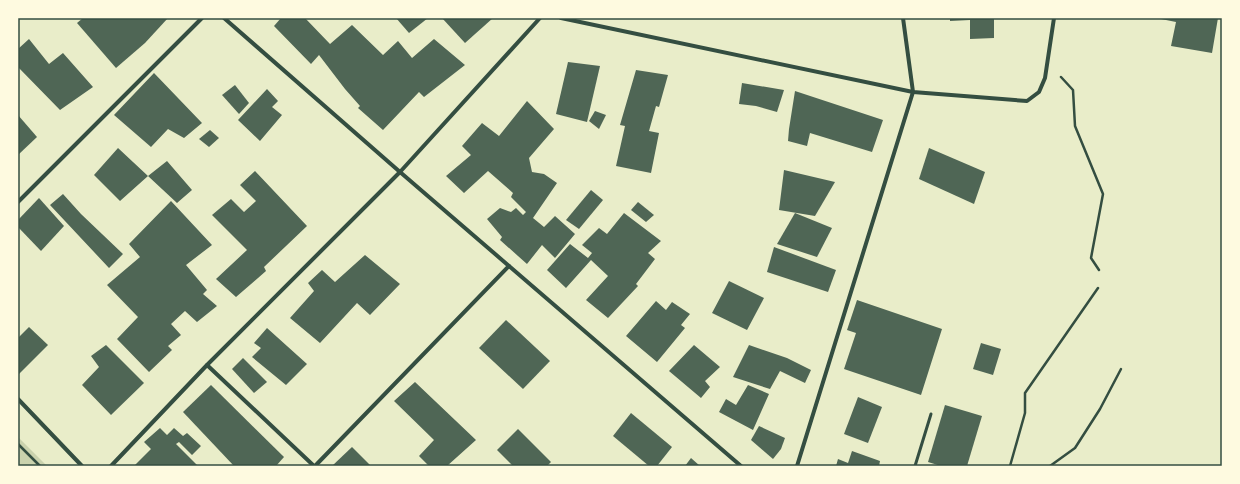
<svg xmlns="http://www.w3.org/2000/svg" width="1240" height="484" font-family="'Exo 2',sans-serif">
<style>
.green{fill:#cad2ad}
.building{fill:#4f6655}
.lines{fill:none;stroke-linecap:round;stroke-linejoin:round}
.path{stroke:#344e41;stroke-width:2.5}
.service{stroke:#344e41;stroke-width:3}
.minor{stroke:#344e41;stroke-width:4}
.neatline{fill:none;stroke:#344e41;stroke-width:1.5}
</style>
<rect width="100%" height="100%" fill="#e9edc9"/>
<polygon class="green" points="18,437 47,466 18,466"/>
<g class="building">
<polygon points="83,18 168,18 145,43 116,68 77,23"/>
<polygon points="281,18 305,18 330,44 352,25 383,55 398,41 412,58 434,39 465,65 424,97 419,92 383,130 358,108 360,106 345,89 319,55 311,64 274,26"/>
<polygon points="396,18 428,18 409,33"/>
<polygon points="442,18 493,18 465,43"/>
<polygon points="950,18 994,18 994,38 970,39 970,20 950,21"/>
<polygon points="1156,18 1218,18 1212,53 1171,46 1176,22"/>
<polygon points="29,39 49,64 63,53 93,87 60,110 18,67 18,49"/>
<polygon points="568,62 600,66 587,122 556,114"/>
<polygon points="636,70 668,75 659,107 656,106 649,131 659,133 651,173 616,166 625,126 620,125"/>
<polygon points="154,73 202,123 184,138 168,129 151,147 114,115"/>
<polygon points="742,83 784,90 777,112 756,106 739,104"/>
<polygon points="235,85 249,103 239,114 222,95"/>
<polygon points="267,89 278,101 272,107 282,115 260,141 238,120"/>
<polygon points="795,91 883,120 872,152 810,133 807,146 788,141 789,129"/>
<polygon points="527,101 554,129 529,158 532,172 544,174 557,183 533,218 544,227 555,216 575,234 555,258 542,245 527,264 500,240 502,237 487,219 500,208 511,212 516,208 523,215 526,212 511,197 513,193 488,171 464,193 446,176 471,155 462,146 482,123 499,136"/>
<polygon points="595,111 606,115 599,129 589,121"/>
<polygon points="18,115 37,137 18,155"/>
<polygon points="210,130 219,138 209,147 199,139"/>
<polygon points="118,148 148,176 167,161 192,190 177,203 148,176 120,201 94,175"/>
<polygon points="929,148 985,172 974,204 919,179"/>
<polygon points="784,170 835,182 815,216 779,210"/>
<polygon points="255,171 307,226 264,267 266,271 236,297 216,279 247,250 212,215 231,199 244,212 256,201 240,185"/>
<polygon points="591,190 603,200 579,229 566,220"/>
<polygon points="63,194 81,214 123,254 109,268 50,205"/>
<polygon points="39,198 64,226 41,251 18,227 18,220"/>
<polygon points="171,201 212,245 186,265 207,290 203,294 217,306 197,322 185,311 171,324 181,335 168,346 172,350 149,372 117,339 138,317 107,285 140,257 129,244"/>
<polygon points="638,202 654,215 646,222 631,210"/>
<polygon points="624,213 661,241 648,253 655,259 636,284 638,286 608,318 586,300 608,276 591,260 566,288 547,270 570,244 588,258 592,253 582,245 599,228 607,234"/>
<polygon points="795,213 832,228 817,257 777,244"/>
<polygon points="774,247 836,270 828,292 767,272"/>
<polygon points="365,255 400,284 370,315 357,303 320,343 290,318 314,291 308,283 322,270 335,282"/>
<polygon points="729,281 764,298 747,330 712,313"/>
<polygon points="857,300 942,329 921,395 844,369 856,333 847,330"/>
<polygon points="656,301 666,310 672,302 690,314 681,325 685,328 657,362 626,336"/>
<polygon points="506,320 550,361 523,389 479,348"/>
<polygon points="29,327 48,345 18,375 18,338"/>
<polygon points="267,328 307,364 286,385 252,357 261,348 254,343"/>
<polygon points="981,343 1001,349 993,375 973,369"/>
<polygon points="106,345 144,383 111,415 82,385 99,367 91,356"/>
<polygon points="694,345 720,367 705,381 710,387 701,398 669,371"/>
<polygon points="749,345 787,358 811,370 805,383 780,371 770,389 733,377"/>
<polygon points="243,358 267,382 254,393 232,369"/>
<polygon points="415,382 476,440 447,466 429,466 419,456 434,440 394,401"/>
<polygon points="211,385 284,457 276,466 234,466 183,412"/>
<polygon points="748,385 769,394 753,430 719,412 726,399 736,405"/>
<polygon points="858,397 882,407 868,443 844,434"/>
<polygon points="945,405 982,416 967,466 941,466 928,462"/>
<polygon points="631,413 672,447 657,466 649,466 613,436"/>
<polygon points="759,426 785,438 781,449 773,459 751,440"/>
<polygon points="160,428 167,435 174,428 183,436 187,433 201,446 192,455 179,442 176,444 198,466 134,466 151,449 144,442"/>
<polygon points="518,429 551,462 547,466 513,466 497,450"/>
<polygon points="352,447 371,466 332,466"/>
<polygon points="852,451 880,461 879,466 836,466 838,459 848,463"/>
<polygon points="691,458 700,466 685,466"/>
</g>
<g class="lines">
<g class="path">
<polyline points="1061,77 1073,90 1075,126 1103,194 1091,258 1099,270"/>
<polyline points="18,444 40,466"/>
<polyline points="1010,466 1025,413 1025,393 1098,288"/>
<polyline points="1050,466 1075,448 1100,409 1121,369"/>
</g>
<polyline class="service" points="915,466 931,414"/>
<g class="minor">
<polyline points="224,18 400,172 741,466"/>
<polyline points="561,18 913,92 1027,101 1039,92 1045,78 1054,18"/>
<polyline points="18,202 202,18"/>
<polyline points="207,365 314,466"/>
<polyline points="18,399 82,466"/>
<polyline points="111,466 207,365 400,172 540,18"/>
<polyline points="315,466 509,266"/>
<polyline points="797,466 913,92 903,18"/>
</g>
</g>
<rect width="1240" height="484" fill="none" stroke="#fefae0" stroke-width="38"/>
<rect x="19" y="19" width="1202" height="446" class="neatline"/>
</svg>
